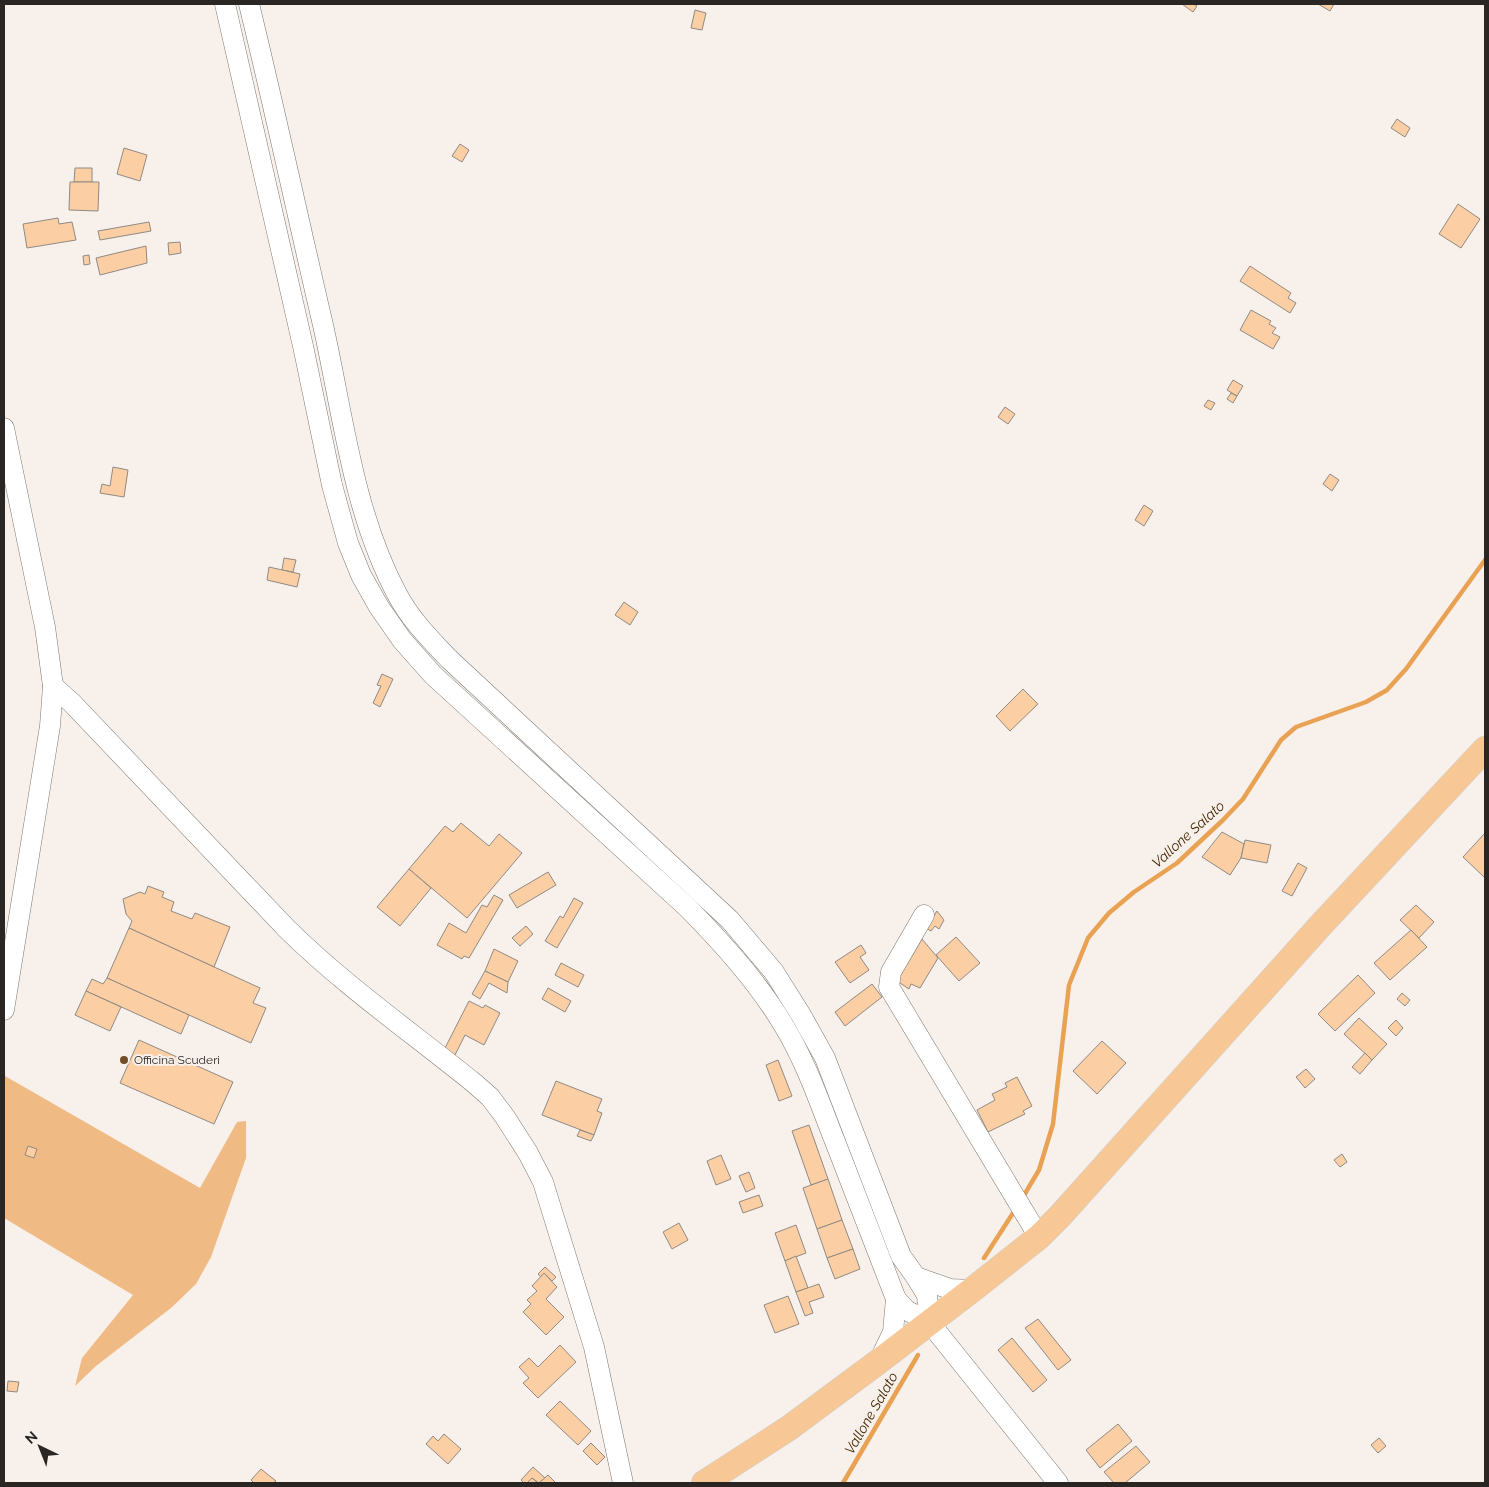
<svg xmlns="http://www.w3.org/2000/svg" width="1489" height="1487" font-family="Raleway,sans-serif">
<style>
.green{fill:#f0ba84}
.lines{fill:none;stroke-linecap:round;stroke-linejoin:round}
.stream{stroke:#e9a253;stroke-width:4.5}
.building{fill:#fbcfa3;stroke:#908a84}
.minor-casing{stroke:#7e7771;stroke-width:21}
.major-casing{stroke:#d0cfcf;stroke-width:26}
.minor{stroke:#fff;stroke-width:20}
.major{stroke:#f7c895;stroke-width:25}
.poi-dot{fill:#724e28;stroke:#f8f0ea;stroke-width:2}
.labels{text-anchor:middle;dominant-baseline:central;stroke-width:4;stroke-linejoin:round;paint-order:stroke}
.poi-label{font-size:12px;fill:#292624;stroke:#f8f0ea;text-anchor:start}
.water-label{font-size:14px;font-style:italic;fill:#432704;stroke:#f8f0ea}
</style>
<rect width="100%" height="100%" fill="#f8f0ea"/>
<polygon class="green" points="5,1076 200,1188 237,1122 246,1121 246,1158 211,1257 196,1284 171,1308 96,1366 75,1386 82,1358 133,1295 4,1218 4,1085"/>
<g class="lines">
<g class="stream">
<polyline points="1023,1197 1039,1170 1053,1124 1069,985 1088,938 1109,913 1134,892 1177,863 1223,820 1243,799 1281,740 1296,727 1366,702 1387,690 1406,669 1485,560"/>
<polyline points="984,1258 1015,1210"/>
<polyline points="843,1483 918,1355"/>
</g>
</g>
<g class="building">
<polygon points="1182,4 1193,4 1197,6 1193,12"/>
<polygon points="1318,4 1334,4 1330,11"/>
<polygon points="695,10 706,13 702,30 691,28"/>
<polygon points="1397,119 1410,128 1405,137 1391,128"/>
<polygon points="460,144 469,150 462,162 452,156"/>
<polygon points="124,148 147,155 140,181 117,174"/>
<polygon points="75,168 92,168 92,182 74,182"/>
<polygon points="70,182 99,182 98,211 69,210"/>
<polygon points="1458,204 1480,219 1461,248 1439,234"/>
<polygon points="58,218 59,224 72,222 76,240 27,248 23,224"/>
<polygon points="149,222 151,231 100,240 98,231"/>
<polygon points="180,242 181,253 169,255 168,243"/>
<polygon points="146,246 147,263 100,275 96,258"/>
<polygon points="89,255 90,264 84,265 83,256"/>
<polygon points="1250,266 1291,293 1288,298 1296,303 1290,313 1240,281"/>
<polygon points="1251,310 1271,321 1269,324 1276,328 1272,333 1280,337 1273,349 1240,330"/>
<polygon points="1233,380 1243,386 1237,396 1227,390"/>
<polygon points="1231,393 1237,396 1233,403 1227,399"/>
<polygon points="1208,400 1215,403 1211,410 1204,406"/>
<polygon points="1005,407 1015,414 1008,424 998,417"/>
<polygon points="113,467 128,470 124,497 100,493 102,484 110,486"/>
<polygon points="1330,474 1339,480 1332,491 1323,484"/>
<polygon points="1144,505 1153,511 1144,526 1135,520"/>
<polygon points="284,558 296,560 293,572 282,570"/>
<polygon points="269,567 300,574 297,587 267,580"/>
<polygon points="624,602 638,612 630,625 615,615"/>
<polygon points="382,674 393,679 380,707 373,703 381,686 377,685"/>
<polygon points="1023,689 1038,704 1010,731 996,716"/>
<polygon points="461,823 489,846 499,834 522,853 467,918 409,869 445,826 453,832"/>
<polygon points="1222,832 1244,844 1241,858 1230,875 1202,857"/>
<polygon points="1485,833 1485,878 1463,857"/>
<polygon points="1245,840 1271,845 1267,863 1241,858"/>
<polygon points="1298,863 1307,868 1292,896 1282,891"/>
<polygon points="409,869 431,888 400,926 377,907"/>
<polygon points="548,872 556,885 517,908 509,895"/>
<polygon points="148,886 164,892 162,897 174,902 171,911 192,919 195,913 230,927 214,967 129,928 132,921 126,914 123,899 140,892 145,894"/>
<polygon points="494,895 503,900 469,958 464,956 462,959 437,945 449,923 466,933 482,905 487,907"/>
<polygon points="574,898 583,903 557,948 545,941 560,916 563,918"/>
<polygon points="1416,905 1434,922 1419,938 1400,920"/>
<polygon points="937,911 944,920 939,929 935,926 931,931 926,928"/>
<polygon points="526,926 533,934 520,946 512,938"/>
<polygon points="129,928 260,988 253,1003 266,1008 251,1043 107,978"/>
<polygon points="1411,930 1427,947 1390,980 1374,963"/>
<polygon points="956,937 980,963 959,981 936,955"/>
<polygon points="922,939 938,958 920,988 911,984 909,989 897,981"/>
<polygon points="861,945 866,953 860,957 869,970 850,983 835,962"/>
<polygon points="494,949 518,961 508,982 485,971"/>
<polygon points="561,963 584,975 578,987 555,975"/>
<polygon points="485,971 508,982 507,993 489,983 480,999 472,994"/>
<polygon points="1358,975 1375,993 1335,1031 1318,1014"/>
<polygon points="107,978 189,1015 181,1034 86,991 92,979 103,984"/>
<polygon points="872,984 882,997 845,1026 835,1012"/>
<polygon points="548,988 571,1001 565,1012 542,999"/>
<polygon points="86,991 121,1007 110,1031 75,1015"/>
<polygon points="1402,993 1410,1000 1405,1006 1397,999"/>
<polygon points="469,1001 483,1008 485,1005 500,1013 484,1045 465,1035 455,1055 444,1050"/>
<polygon points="1359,1018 1387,1044 1372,1060 1344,1034"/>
<polygon points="1396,1020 1403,1028 1396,1036 1388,1028"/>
<polygon points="139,1040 233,1082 214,1124 120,1083"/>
<polygon points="1102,1041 1126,1063 1097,1094 1073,1071"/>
<polygon points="1365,1053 1372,1060 1360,1074 1352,1067"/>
<polygon points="778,1060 792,1096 779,1101 766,1065"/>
<polygon points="1306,1069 1315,1079 1305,1088 1296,1077"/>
<polygon points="1017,1077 1032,1106 1023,1111 1025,1114 988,1132 977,1110 995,1100 992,1094 1007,1087 1005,1083"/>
<polygon points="556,1081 602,1099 597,1111 602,1113 594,1135 542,1115"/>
<polygon points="809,1125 828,1179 811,1185 792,1131"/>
<polygon points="580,1130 594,1135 591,1141 577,1136"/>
<polygon points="28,1146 37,1149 34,1158 25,1155"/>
<polygon points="1342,1154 1347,1162 1340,1167 1334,1160"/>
<polygon points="721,1155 731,1179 716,1185 707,1161"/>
<polygon points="749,1172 755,1188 746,1192 739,1176"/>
<polygon points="828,1179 842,1220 817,1229 803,1188"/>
<polygon points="759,1195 763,1206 743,1213 739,1202"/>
<polygon points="842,1220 853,1249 827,1258 817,1229"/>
<polygon points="679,1223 688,1240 672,1249 663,1232"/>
<polygon points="796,1225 806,1253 785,1261 775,1233"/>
<polygon points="853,1249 860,1269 835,1279 827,1258"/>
<polygon points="796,1256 808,1288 796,1292 785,1261"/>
<polygon points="545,1267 556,1277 552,1281 544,1273 541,1277 538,1274"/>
<polygon points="544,1273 557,1287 546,1299 564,1317 546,1335 523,1312 531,1304 527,1300 537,1291 532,1286"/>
<polygon points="819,1284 824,1297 809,1302 813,1313 805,1316 796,1292"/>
<polygon points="788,1296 799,1324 775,1333 764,1305"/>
<polygon points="1038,1319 1071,1360 1058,1370 1025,1328"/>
<polygon points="1012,1338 1047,1380 1033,1392 998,1350"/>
<polygon points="560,1345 576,1362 538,1398 523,1383 529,1378 519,1367 529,1358 538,1367"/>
<polygon points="8,1381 19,1382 17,1392 7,1391"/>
<polygon points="560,1401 591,1431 578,1445 546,1415"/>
<polygon points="1118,1424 1132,1441 1100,1468 1086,1450"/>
<polygon points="444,1434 461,1449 448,1464 426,1444 433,1436 438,1441"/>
<polygon points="1379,1438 1386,1446 1378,1453 1371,1445"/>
<polygon points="591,1443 605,1457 597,1465 583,1451"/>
<polygon points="1136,1446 1150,1462 1125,1483 1114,1483 1104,1472"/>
<polygon points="533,1467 545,1478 539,1483 532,1478 527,1483 524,1483 521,1480"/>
<polygon points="261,1469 276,1481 273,1483 254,1483 251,1480"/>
<polygon points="548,1475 556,1483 539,1483"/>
<polygon points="532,1478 538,1483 527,1483"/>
</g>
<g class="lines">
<defs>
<g id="minor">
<path d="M 225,4 L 303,346 L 332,485 L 348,543 L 361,575 L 379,607 L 402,640 L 433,675 L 688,908 C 723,944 758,982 784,1026 C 806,1062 820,1104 836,1144 C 856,1195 876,1247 896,1299 L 893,1332 L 880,1359"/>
<path d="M 249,4 C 275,111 298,218 323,325 C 343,414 353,512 397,594 C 410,619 430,639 449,659 L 730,920 L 774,972 L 801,1015 L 825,1058 L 901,1256 L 916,1277 L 950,1289 L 972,1290"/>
<polyline points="4,428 45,627 53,686 50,726 4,1010"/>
<path d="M 53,686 L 72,703 L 287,929 C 345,986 411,1032 474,1083 L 490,1097 L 505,1117 L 528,1153 L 543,1182 L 594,1347 L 623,1483"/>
<polyline points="924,915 891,972 889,987 1039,1237"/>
<polyline points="916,1277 927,1295 929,1322"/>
<polyline points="896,1299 906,1310 929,1322 1058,1483"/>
</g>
<polyline id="major" points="704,1483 789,1428 878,1362 972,1290 1039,1237 1060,1216 1319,927 1485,749"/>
</defs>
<use href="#minor" class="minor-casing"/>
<use href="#major" class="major-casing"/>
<use href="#minor" class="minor"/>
<use href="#major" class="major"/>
</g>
<circle class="poi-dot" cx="124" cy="1060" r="5"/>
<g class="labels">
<g class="poi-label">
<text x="134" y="1060">Officina Scuderi</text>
</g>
<g class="water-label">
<text transform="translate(1188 834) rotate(-42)">Vallone Salato</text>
<text transform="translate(871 1413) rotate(-60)">Vallone Salato</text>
</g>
</g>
<rect width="1489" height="1487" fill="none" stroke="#292624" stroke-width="10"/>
<g transform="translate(40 1447) rotate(317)" stroke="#f8f0ea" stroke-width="4" paint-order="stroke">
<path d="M0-4L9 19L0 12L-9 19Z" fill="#292624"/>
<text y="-8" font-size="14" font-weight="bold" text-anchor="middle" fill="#292624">N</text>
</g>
</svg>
